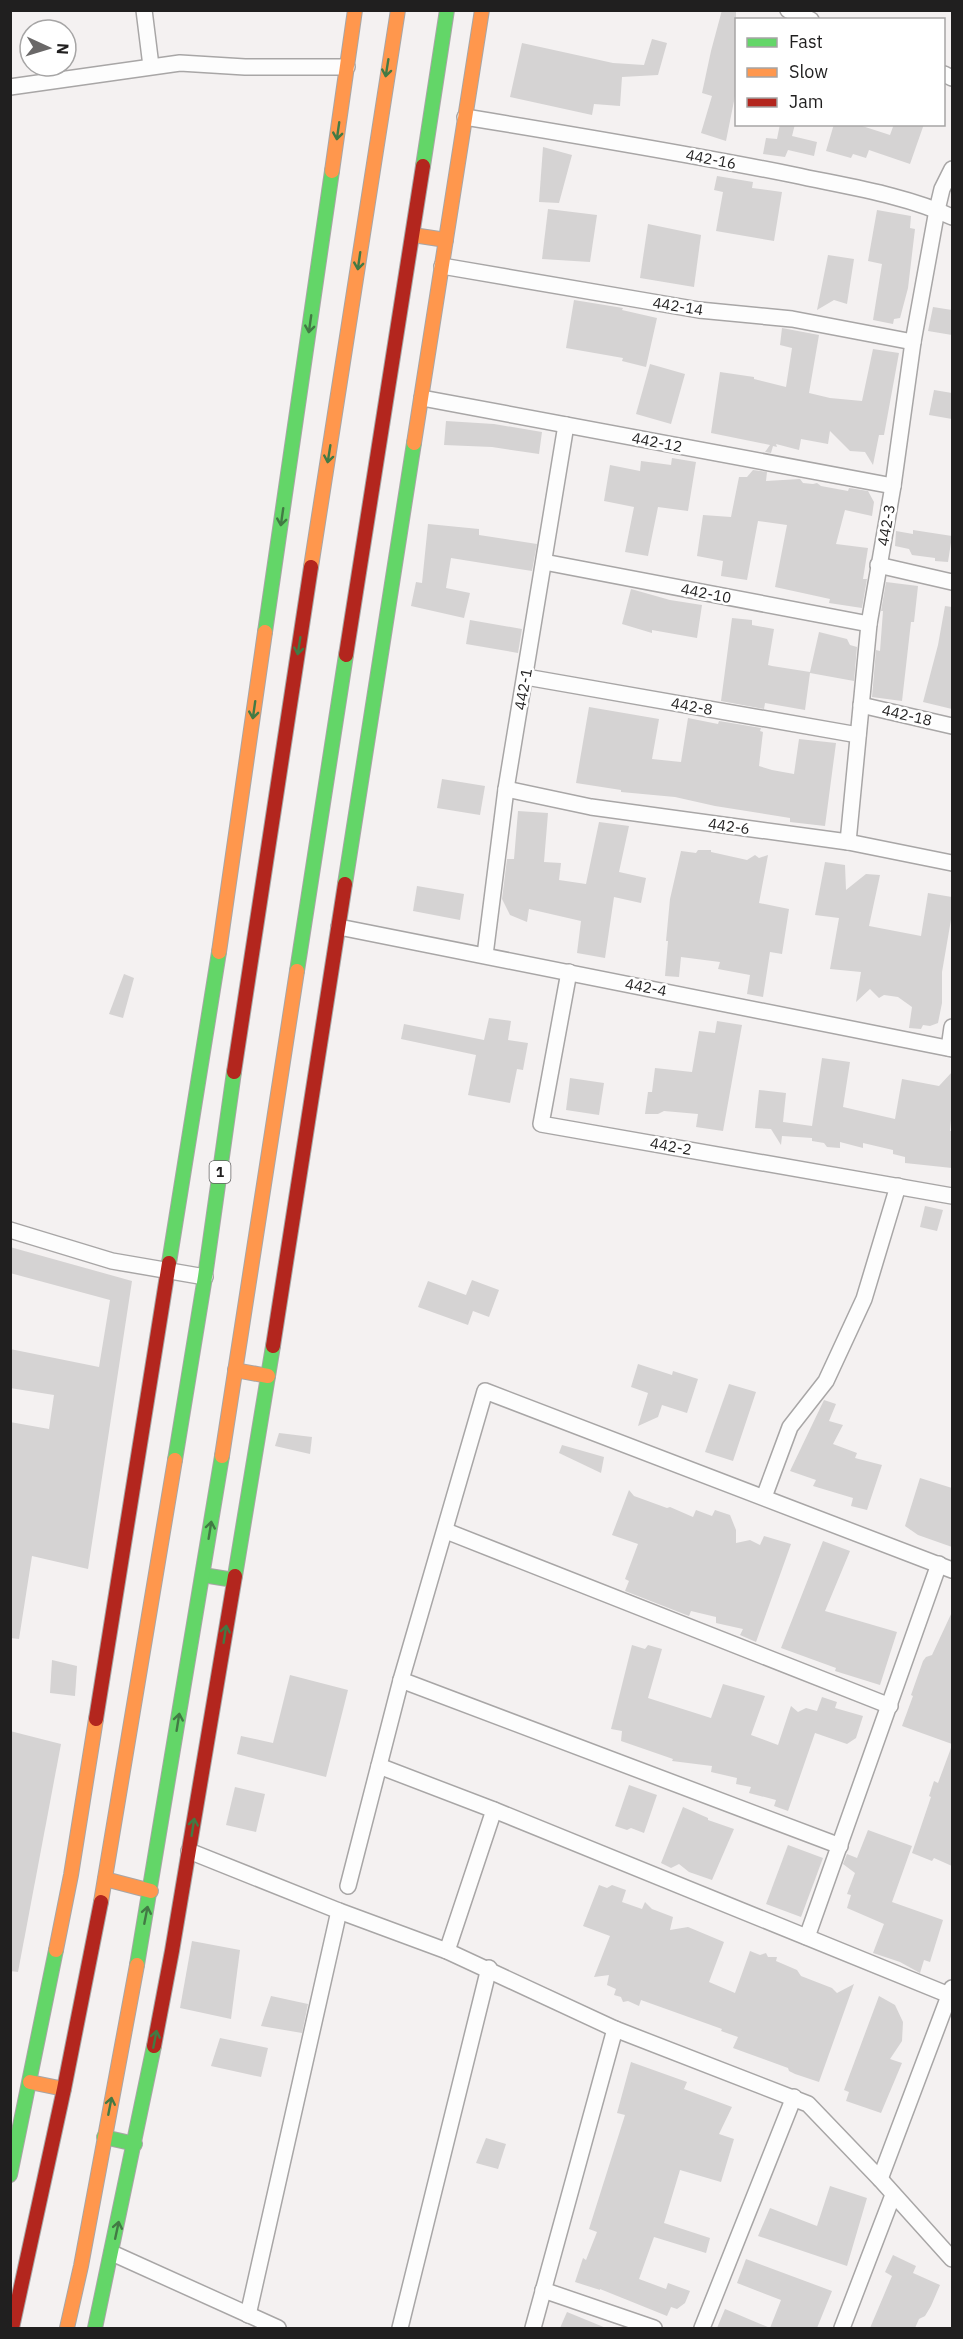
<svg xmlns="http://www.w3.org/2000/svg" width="963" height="2339" font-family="'IBM Plex Sans',sans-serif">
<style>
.building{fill:#d5d3d3}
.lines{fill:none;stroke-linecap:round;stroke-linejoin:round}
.street-casing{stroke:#a8a6a6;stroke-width:18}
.fast-casing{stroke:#a8a6a6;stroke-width:16}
.slow-casing{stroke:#a8a6a6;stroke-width:16}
.jam-casing{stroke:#a8a6a6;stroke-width:16}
.street{stroke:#fdfdfd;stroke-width:15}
.fast{stroke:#63d668;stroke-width:14}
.slow{stroke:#ff974d;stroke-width:14}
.jam{stroke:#b3261e;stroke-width:14}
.oneway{stroke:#427a44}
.labels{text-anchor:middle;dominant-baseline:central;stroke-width:5;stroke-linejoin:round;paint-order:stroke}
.shield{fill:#fff;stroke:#636262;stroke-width:1.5}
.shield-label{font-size:14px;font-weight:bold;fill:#201f1f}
.street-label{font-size:15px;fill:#201f1f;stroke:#fff}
</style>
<rect width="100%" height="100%" fill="#f4f1f1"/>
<g class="building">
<polygon points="722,10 736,10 736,91 726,141 701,133 712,96 702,93 711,51"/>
<polygon points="652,39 667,43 658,75 622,77 620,106 594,104 592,115 510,97 522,43 613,63 644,65"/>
<polygon points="780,124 795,124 792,136 817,142 814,156 788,150 785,157 763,154 766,138 777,139"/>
<polygon points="834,124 856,124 890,135 894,124 924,124 910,164 869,150 866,158 853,154 851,158 826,151"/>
<polygon points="543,147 572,155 559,203 539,202"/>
<polygon points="717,176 753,182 752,188 782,192 774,241 716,231 723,192 714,190"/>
<polygon points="548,209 597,215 590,262 542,259"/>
<polygon points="877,210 911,216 910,228 915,229 908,288 900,318 894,319 893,324 873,320 882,264 868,261"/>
<polygon points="648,224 701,235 694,287 640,278"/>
<polygon points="828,255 854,259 847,304 834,300 817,310"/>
<polygon points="574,300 623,308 622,310 657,318 646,367 622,361 623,358 566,348"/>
<polygon points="933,307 952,310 952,335 928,331"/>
<polygon points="782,328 819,335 809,393 830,398 862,401 873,349 899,353 884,435 879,435 873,465 865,452 850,451 830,431 828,444 801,439 799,450 776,444 777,447 773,446 771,453 765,452 770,445 711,433 720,372 754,377 754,379 786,387 792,348 780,345"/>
<polygon points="650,364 685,374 671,424 636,414"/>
<polygon points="934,390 952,393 952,419 929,415"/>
<polygon points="446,421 494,424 542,432 539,454 492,447 444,445"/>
<polygon points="672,458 696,462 688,511 658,507 648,556 625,552 634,507 604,501 610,465 640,471 641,461 671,465"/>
<polygon points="753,470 767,472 766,481 800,479 803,483 813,484 817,483 821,486 848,491 849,488 868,491 874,502 872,516 845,510 836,544 868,548 863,579 867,579 862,608 829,603 830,599 775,587 787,525 758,521 747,580 721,576 723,561 697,556 703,515 731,517 739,477 747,477"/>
<polygon points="428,524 479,529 479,535 537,544 532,571 451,558 446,588 470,593 464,618 411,606 416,582 422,583"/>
<polygon points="913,530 952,536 948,562 935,561 935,558 912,555 909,549 895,546 896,531 913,534"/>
<polygon points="886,582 918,586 914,622 911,622 902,701 872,697 876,650 880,651 883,611 881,611"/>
<polygon points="631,589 670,600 702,605 697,638 652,630 652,633 622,624"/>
<polygon points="945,606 952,607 952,709 923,702 938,645"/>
<polygon points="732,618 752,620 752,625 774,629 768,665 772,666 810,672 819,632 847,639 850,645 857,647 854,681 810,673 805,710 765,703 764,709 721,701"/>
<polygon points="470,620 522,629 518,653 466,644"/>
<polygon points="589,707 659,719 652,759 681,762 688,718 718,724 719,721 761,728 760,731 763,732 759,766 772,770 794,774 799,739 836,743 825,826 790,822 790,818 715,806 675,797 621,792 621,790 576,783"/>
<polygon points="442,779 485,786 480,815 437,808"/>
<polygon points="518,811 548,813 544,862 561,863 559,880 586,884 599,822 629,826 619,872 646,878 641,903 614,897 605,958 577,953 581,921 529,909 527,922 510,915 502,899 507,859 514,859"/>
<polygon points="698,850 711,850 711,852 747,860 755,855 759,858 768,855 759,903 789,909 782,954 770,952 763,997 747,994 750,975 718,969 720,962 681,957 679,977 665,976 668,941 666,941 670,899 681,851 696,853"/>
<polygon points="825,862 845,865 846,890 866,874 880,875 869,926 921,936 928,893 952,897 952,914 942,972 942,1003 938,1023 930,1026 923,1025 921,1029 909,1028 912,1007 898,997 884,995 879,998 870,989 856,1002 861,972 830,969 839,918 815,915"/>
<polygon points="417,886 464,894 460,920 413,911"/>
<polygon points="124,974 134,978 123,1018 109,1014"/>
<polygon points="489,1018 511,1021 508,1040 528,1043 523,1070 517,1069 510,1103 468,1095 476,1055 401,1039 404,1024 484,1040"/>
<polygon points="717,1021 742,1025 723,1131 696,1127 698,1114 664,1111 658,1114 645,1114 648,1092 652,1092 655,1068 692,1072 699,1031 715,1033"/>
<polygon points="822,1058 850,1062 843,1107 895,1119 902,1079 939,1086 952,1072 952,1110 950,1131 952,1131 952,1168 905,1163 905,1157 893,1154 893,1150 863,1143 863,1148 840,1142 840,1148 827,1147 824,1143 812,1141 812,1138 782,1136 781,1145 771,1129 755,1128 759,1090 786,1093 783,1122 812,1126"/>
<polygon points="570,1078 604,1083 599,1115 566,1110"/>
<polygon points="925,1206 943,1210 937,1231 920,1227"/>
<polygon points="10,1247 132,1281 88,1569 32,1556 19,1639 10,1638 10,1422 49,1429 54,1395 10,1388 10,1349 99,1367 110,1300 10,1273"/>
<polygon points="472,1280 499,1290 489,1317 473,1311 468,1325 418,1307 428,1281 466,1295"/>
<polygon points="638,1364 672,1375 673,1371 698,1379 687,1413 662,1405 658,1417 638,1426 648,1393 631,1387"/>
<polygon points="729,1384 756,1392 733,1461 705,1452"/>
<polygon points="824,1400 836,1404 829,1421 843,1425 833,1444 857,1453 855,1458 882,1465 867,1510 851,1506 853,1498 813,1486 816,1480 790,1471"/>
<polygon points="279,1433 312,1437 310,1454 275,1446"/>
<polygon points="562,1445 604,1457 601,1473 559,1453"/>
<polygon points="920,1478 952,1488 952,1547 918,1535 905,1526"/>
<polygon points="629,1490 634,1496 667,1508 670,1507 693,1517 696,1510 712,1516 715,1510 730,1515 736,1530 736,1543 750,1540 760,1545 764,1536 791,1544 756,1642 740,1635 743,1629 716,1623 716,1617 691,1611 689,1616 625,1591 629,1581 625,1579 638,1544 612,1535"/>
<polygon points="823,1541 850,1551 825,1611 897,1632 880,1685 835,1671 836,1668 781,1648"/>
<polygon points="952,1612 952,1744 902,1726 913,1696 911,1695 923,1661 926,1657 932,1655"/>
<polygon points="632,1645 645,1649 648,1645 662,1649 648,1698 711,1718 723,1684 765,1696 751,1735 778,1745 791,1706 798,1712 806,1708 817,1711 822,1697 837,1702 835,1708 863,1716 856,1738 847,1744 815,1733 788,1811 774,1806 776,1800 749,1793 751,1787 736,1784 737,1778 711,1772 712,1766 672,1761 673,1759 621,1741 622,1731 611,1729"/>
<polygon points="52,1660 77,1666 75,1696 50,1693"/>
<polygon points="290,1675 348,1690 326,1777 237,1754 241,1736 273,1743"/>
<polygon points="10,1731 61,1744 18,1972 10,1971"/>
<polygon points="951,1748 952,1749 952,1866 934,1858 932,1861 912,1853 931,1797 929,1796 934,1781 938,1783"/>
<polygon points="629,1785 657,1795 644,1833 631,1828 627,1830 615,1826"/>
<polygon points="235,1787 265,1794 256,1832 226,1825"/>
<polygon points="683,1807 708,1818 708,1820 734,1829 712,1880 689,1872 679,1864 671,1868 661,1863"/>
<polygon points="868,1830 912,1846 892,1902 943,1920 930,1962 924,1960 920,1973 900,1962 873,1953 884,1924 847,1908 851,1895 847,1894 855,1873 843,1864 847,1854 857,1858"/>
<polygon points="788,1845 823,1858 801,1917 766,1904"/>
<polygon points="599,1885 607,1888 612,1885 626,1890 622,1902 642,1909 645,1902 652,1909 673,1917 670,1930 688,1927 724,1942 709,1982 735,1993 750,1951 760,1955 766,1953 768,1957 777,1957 776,1961 797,1970 801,1976 832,1988 837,1993 854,1984 819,2082 795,2074 789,2071 788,2068 733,2048 738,2037 721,2031 722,2029 641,2000 639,2006 628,2001 623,2002 621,1997 614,1995 616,1989 607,1985 609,1975 594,1977 610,1936 583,1926"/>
<polygon points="192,1941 240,1950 231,2019 180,2008"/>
<polygon points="271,1996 308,2004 302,2033 261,2026"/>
<polygon points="879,1996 895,2005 903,2022 902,2041 890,2059 902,2063 881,2113 846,2101 849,2092 844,2090"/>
<polygon points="220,2038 268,2048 261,2077 211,2066"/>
<polygon points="631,2062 687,2082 684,2089 732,2107 719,2134 734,2139 721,2182 680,2170 664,2223 710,2238 706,2253 654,2237 639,2279 666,2289 668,2283 690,2291 685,2303 677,2309 671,2307 667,2316 600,2289 600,2290 575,2282 583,2258 586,2260 597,2232 589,2229 625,2115 617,2113"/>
<polygon points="486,2138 506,2144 498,2169 476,2163"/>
<polygon points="830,2186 867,2198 847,2266 758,2236 770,2208 817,2226"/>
<polygon points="893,2255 916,2266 913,2273 940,2285 931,2306 925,2316 919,2319 915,2328 870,2328 892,2276 885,2272"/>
<polygon points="746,2259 832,2291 817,2328 717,2328 725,2309 770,2328 781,2300 737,2283"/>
<polygon points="567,2312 606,2328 560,2328"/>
</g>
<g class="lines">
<defs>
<g id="street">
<polyline points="144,10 151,66"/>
<polyline points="788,10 811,20"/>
<polyline points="944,74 952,78"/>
<polyline points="10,87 180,63 245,67 347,67"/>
<path d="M 465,117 C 575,135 685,153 794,175 C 844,186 906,195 952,217"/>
<polyline points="442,266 699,310 792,319 913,342"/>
<polyline points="422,398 893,486"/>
<polyline points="544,562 869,624"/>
<polyline points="878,565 952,582"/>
<polyline points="526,677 858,735"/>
<polyline points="861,705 952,726"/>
<polyline points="506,789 591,807 848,842 952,863"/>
<polyline points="848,842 869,624 893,486 913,342 937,210 942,189 952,169"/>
<polyline points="339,927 952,1049"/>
<polyline points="485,955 506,789 566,425"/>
<polyline points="569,972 541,1124 952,1196"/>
<polyline points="949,1048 952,1027"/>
<polyline points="10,1230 112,1261 205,1277"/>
<polyline points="764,1497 790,1427 826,1381 864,1299 898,1186"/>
<polyline points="446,1531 890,1706"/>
<polyline points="401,1680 840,1846"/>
<polyline points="379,1766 494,1810 949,1995"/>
<polyline points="189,1851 339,1911 447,1951 615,2029 808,2104 880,2179 952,2259"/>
<polyline points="348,1886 401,1680 485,1391 952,1570"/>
<polyline points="807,1937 939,1564"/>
<polyline points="447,1951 494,1810"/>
<polyline points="880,2179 952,1988"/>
<polyline points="112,2253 278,2328"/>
<polyline points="543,2290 654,2328"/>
<polyline points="248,2315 339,1911"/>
<polyline points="400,2328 489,1968"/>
<polyline points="533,2328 615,2029"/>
<polyline points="702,2328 794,2097"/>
<polyline points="842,2328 893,2195"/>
</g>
<g id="fast">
<polyline points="423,166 447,10"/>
<polyline points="265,632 332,171"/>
<polyline points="345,884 414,443"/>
<polyline points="297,971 346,655"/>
<polyline points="169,1263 219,952"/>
<polyline points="175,1460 205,1277 234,1072"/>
<polyline points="203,1575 234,1580"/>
<polyline points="235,1576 273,1346"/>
<polyline points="137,1965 222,1456"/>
<polyline points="104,2137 135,2144"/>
<polyline points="10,2175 56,1950"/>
<polyline points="95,2328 154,2046"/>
</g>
<g id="slow">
<polyline points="332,171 355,10"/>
<polyline points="413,235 446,240"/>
<polyline points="414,443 482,10"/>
<polyline points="311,567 398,10"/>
<polyline points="219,952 265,632"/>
<polyline points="235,1370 268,1376"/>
<polyline points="222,1456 297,971"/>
<polyline points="105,1879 151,1891"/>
<polyline points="101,1902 175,1460"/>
<polyline points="56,1950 71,1875 96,1719"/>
<polyline points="30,2082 64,2089"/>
<polyline points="67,2328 81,2266 137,1965"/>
</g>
<g id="jam">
<polyline points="346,655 423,166"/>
<polyline points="234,1072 311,567"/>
<polyline points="273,1346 345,884"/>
<polyline points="96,1719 169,1263"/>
<polyline points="154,2046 172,1951 235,1576"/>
<polyline points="12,2328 64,2089 101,1902"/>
</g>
</defs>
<use href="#street" class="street-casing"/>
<use href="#fast" class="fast-casing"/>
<use href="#slow" class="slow-casing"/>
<use href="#jam" class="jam-casing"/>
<use href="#street" class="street"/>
<use href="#fast" class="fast"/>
<use href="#slow" class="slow"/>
<use href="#jam" class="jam"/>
</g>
<defs><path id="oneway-shaft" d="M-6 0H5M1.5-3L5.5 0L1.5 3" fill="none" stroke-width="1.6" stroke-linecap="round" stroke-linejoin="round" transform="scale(1.5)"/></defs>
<g class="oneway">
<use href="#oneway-shaft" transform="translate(387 68) rotate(99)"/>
<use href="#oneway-shaft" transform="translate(338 131) rotate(98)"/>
<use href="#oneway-shaft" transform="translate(359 261) rotate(98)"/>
<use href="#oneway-shaft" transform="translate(310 324) rotate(98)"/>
<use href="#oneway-shaft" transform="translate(329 454) rotate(99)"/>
<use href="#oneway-shaft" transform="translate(282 517) rotate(98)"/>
<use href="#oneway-shaft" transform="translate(299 646) rotate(99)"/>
<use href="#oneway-shaft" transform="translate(254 710) rotate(98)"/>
<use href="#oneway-shaft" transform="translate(210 1530) rotate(-81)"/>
<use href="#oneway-shaft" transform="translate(225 1634) rotate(-81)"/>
<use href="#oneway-shaft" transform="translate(178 1722) rotate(-81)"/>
<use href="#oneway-shaft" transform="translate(193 1827) rotate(-81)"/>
<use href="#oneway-shaft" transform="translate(146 1915) rotate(-79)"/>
<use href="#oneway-shaft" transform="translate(155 2039) rotate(-79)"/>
<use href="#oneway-shaft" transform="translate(110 2106) rotate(-79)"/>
<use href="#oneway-shaft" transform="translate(117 2230) rotate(-78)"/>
</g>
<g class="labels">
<rect class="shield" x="209.5" y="1161" width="21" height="22" rx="4.5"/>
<g class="shield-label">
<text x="220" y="1172">1</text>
</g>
<g class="street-label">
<text transform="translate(711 159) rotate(11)">442-16</text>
<text transform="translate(678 306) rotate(9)">442-14</text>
<text transform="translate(657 442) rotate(11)">442-12</text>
<text transform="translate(886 525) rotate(-80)">442-3</text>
<text transform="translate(706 593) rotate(11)">442-10</text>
<text transform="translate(523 689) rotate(-80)">442-1</text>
<text transform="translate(692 706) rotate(10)">442-8</text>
<text transform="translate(907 715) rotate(13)">442-18</text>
<text transform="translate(729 826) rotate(8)">442-6</text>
<text transform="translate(646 987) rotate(11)">442-4</text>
<text transform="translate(671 1146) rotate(10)">442-2</text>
</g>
</g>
<rect width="963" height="2339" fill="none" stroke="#201f1f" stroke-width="24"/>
<rect x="735" y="18" width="210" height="108" fill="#ffffff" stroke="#a6a5a5" stroke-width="1.5"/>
<rect x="747" y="38" width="30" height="9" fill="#63d668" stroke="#a6a5a5" stroke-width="1.5"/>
<text x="789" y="48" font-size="18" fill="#201f1f">Fast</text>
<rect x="747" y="68" width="30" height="9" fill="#ff974d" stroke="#a6a5a5" stroke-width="1.5"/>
<text x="789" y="78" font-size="18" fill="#201f1f">Slow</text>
<rect x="747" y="98" width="30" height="9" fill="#b3261e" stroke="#a6a5a5" stroke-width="1.5"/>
<text x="789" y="108" font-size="18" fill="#201f1f">Jam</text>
<g transform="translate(48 48) rotate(94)"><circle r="28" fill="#ffffff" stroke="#a6a5a5" stroke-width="1.5"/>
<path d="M0-4.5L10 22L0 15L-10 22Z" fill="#6a6868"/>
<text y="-9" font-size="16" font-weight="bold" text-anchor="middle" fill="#201f1f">N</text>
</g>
</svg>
